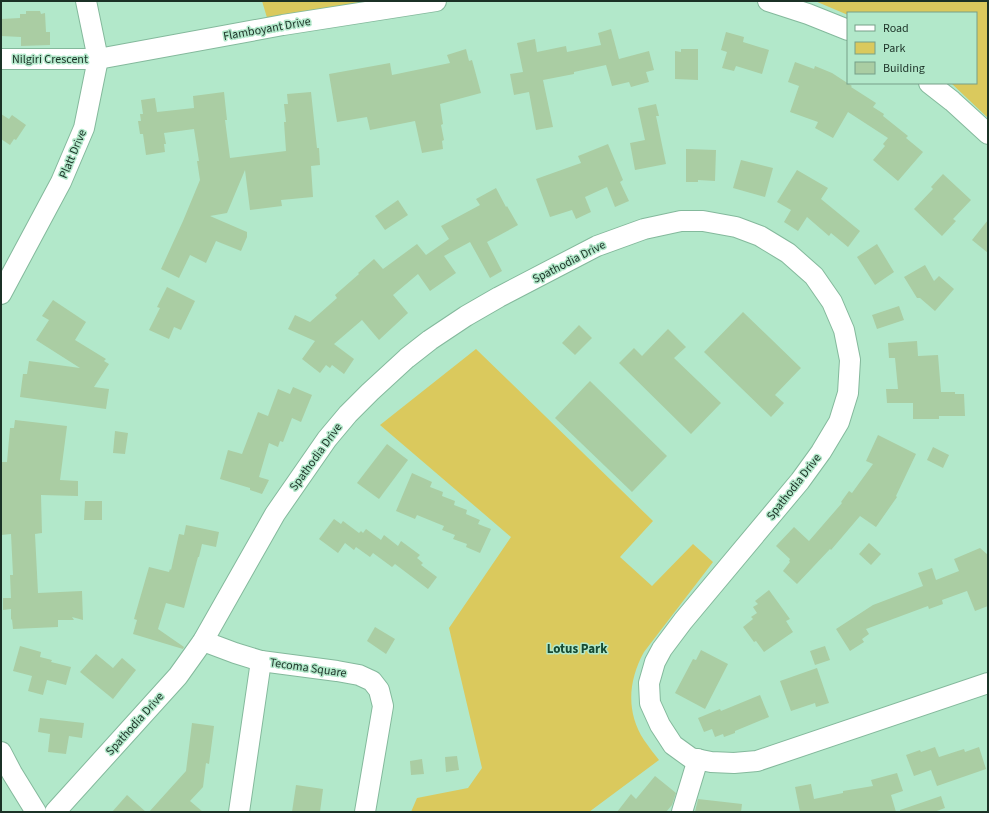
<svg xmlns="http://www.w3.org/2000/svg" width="989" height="813" font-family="'Source Sans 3',sans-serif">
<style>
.green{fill:#dac95d}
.building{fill:#aacda3}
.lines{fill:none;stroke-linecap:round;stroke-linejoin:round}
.minor-casing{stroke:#84b99c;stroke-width:22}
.minor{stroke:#fff;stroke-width:20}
.labels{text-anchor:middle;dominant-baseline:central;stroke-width:3;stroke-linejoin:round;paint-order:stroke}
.street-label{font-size:12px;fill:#1b3126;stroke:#b2e8ca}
.neighbourhood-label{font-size:13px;font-weight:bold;fill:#164a33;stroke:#b2e8ca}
</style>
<rect width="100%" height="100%" fill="#b2e8ca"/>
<g class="green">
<polygon points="262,1 379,1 268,21"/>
<polygon points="815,1 988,1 988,118 951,83 976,83 976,13 848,13 848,15"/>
<path d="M 476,349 L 653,521 L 620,557 L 652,586 L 693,544 L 713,562 L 644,652 C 628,681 626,712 644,740 C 649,747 654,754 659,760 L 589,812 L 411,812 L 417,798 L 468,788 L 482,768 L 449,628 L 511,537 L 380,425 Z"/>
</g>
<g class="building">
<polygon points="26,11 40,11 41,14 45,13 46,32 50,32 50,45 21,46 21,37 1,36 1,19 20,18 20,14 26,14"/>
<polygon points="611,29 619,59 649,51 654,70 646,72 649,82 631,87 629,82 612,86 606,65 574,72 574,74 543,80 553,127 536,130 529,92 514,95 510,74 523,72 517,43 535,39 537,52 566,46 567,52 601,45 598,33"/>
<polygon points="726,32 744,37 743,42 769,50 762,74 736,66 734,71 722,68 727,52 721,50"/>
<polygon points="466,49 469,61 472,60 481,93 440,104 443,124 441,125 444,140 442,141 443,149 422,153 415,121 370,130 367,117 337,122 329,74 390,63 392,75 450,63 447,55"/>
<polygon points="681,49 698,49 698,80 675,79 675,51 681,52"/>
<polygon points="795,62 814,69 815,66 832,73 852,86 851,87 876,103 873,107 884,114 883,116 908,136 906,138 923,152 898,181 873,160 885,146 883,144 888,138 848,112 833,138 815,128 818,122 790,112 799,86 788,82"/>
<polygon points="224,92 227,120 225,120 230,158 286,151 284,122 286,122 284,104 288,104 287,94 311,92 317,148 319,148 320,165 311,166 313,197 281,200 282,206 250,210 245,170 227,213 210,216 247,232 247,237 241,251 216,241 206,263 190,255 179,278 161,269 183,221 200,180 197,161 199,161 194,129 164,133 166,144 164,144 165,152 146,155 143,134 140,134 138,121 141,121 140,114 143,114 141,100 155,98 157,112 194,108 193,96"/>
<polygon points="656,104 659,116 656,116 666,164 635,170 630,143 645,140 638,108"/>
<polygon points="1,114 9,119 12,115 26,125 16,140 14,139 10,145 1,139"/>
<polygon points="608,144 623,180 620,182 629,201 615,207 607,187 585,197 591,212 576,219 572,210 550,217 536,179 581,163 578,156"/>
<polygon points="686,149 716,150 715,181 698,180 698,182 686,182"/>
<polygon points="741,160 773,168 765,197 733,188"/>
<polygon points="797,170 828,188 821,199 860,231 848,247 831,233 829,236 807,217 798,231 784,222 791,210 777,202"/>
<polygon points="943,174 971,200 953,219 956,221 942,236 914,209 933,189 931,187"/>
<polygon points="496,188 506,207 507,206 518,225 487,242 502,271 490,278 470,242 444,256 456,273 430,291 418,274 393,295 408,313 379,340 362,320 334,344 354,359 344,374 332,365 330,368 326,365 320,373 302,359 315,341 288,329 295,315 310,322 337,298 335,295 359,274 358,273 374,259 383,269 417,244 426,255 449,239 441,226 480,205 476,199"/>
<polygon points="398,200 408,215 385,230 375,216"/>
<polygon points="988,220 988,253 972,240"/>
<polygon points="877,244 894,272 875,285 857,257"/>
<polygon points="925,265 934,281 939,276 954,289 935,311 920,298 917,298 904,277"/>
<polygon points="167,287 195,301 181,330 174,327 169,339 149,330 160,308 157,307"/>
<polygon points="53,300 86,322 75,340 106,359 104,361 109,364 94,387 109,389 106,409 20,397 23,374 27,374 29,361 80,368 36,340 49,320 42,316"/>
<polygon points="899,306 904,320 877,329 872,315"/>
<polygon points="743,312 801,368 775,395 784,403 771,417 704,352"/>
<polygon points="579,325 592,338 575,355 562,343"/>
<polygon points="668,329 686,347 674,358 721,403 691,434 619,363 634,348 642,356"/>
<polygon points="917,341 918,356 938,355 941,392 955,392 955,394 964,394 965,416 939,416 939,419 913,419 913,403 887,403 886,389 898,389 895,358 889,358 888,343"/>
<polygon points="590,381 667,456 632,492 555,418"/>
<polygon points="293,387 312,395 301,422 292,418 283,442 280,441 278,447 269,443 259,477 269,480 262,494 250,490 250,488 220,479 228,450 242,454 258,412 268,416 278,389 290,394"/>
<polygon points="15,420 67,426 60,480 78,481 78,496 41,495 42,533 35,534 38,593 82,591 83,620 72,617 74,620 58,620 58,627 13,629 12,619 11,620 11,609 3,610 3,598 11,598 10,575 13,575 11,534 1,535 1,462 7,462 10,428 14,428"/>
<polygon points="115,431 128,433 125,454 113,453"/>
<polygon points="878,435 916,454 896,496 897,497 876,527 860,516 831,550 830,549 797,584 783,571 790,562 789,561 790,559 776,546 794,527 809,541 842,503 841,502 849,491 852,493 873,464 866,461"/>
<polygon points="387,444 408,460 379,499 357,483"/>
<polygon points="933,447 949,455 943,468 927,460"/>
<polygon points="412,473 432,482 430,487 443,492 442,496 455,501 454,505 467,510 466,514 480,520 478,524 491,529 480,553 466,547 467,544 453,539 455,535 442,530 444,526 417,515 415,519 396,511"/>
<polygon points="85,501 102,501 102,520 84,520"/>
<polygon points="334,519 341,524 343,521 359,533 361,531 363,533 366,529 381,540 384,535 398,546 401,541 420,555 417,558 423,563 421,565 437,577 428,589 395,564 392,567 373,553 370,557 356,547 354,550 345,543 338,553 319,539"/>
<polygon points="186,525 219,532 216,547 202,544 199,557 198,557 184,608 166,603 158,629 184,647 183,649 133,634 137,620 134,619 149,567 169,572 170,569 171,570 179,534 184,535"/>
<polygon points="869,543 881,554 871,565 859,554"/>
<polygon points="980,548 988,555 988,606 975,611 967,591 942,600 943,604 929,609 928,606 866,629 869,634 862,639 864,642 850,651 836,629 873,605 923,586 918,573 932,568 936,580 959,571 954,559"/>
<polygon points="769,590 790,619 786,621 793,632 764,652 756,641 754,642 743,627 753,619 751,617 757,613 753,607 758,604 755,601"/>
<polygon points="375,627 395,639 386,654 367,641"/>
<polygon points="20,646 41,652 40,657 52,660 51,662 71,667 66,685 47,680 43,695 28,691 32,676 13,671"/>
<polygon points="825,646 830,660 815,665 810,651"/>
<polygon points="701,650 728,664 705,709 675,693 693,659 696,660"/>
<polygon points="96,654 113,668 122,658 136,670 113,699 80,672"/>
<polygon points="817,668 829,703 816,707 815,703 791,711 780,681"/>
<polygon points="760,695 769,717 735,731 735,733 724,737 723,734 715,737 712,729 704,732 698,718 720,709 721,711"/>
<polygon points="40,718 84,723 82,738 69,736 66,754 48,752 50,734 38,732"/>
<polygon points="192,723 214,726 209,764 206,763 203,787 190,801 203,812 149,812 186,771"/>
<polygon points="935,747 939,757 964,749 965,752 979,747 986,769 937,786 931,770 914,776 906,755 920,750 921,752"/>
<polygon points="457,756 459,770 446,772 445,757"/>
<polygon points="422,759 424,774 411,775 410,761"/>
<polygon points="897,773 903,791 891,795 896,812 800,812 795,787 811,784 814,799 843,793 843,791 873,786 871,780"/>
<polygon points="655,776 676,793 672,805 666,812 617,812 631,794 636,799"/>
<polygon points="296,785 323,789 320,812 292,812"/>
<polygon points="127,795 146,812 112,812"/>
<polygon points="941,796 945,808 934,812 900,812 900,810"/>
<polygon points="698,799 742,804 741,812 695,812"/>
</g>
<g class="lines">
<defs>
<g id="minor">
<polyline points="768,1 808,14 848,30"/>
<polyline points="1,59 98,59 283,25 436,1"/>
<polyline points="929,83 952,101 988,134"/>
<polyline points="1,294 61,182 84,128 98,59 86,1"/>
<polyline points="203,641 235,653 261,661 337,671 359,675 372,681 379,690 383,706 365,812"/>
<polyline points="1,752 12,773 36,812"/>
<polyline points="55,812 178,676 203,641 275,514 327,439 348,414 370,392 407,358 430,340 466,316 499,297 597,246 644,229 681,221 703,221 736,227 760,236 788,253 814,276 832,302 844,330 850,360 848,393 839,422 821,452 800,481 683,621 662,649 655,662 649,683 650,703 660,725 673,745 691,758 711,762 734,763 757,761 988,683"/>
<polyline points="239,812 261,661"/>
<polyline points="682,812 698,759"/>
</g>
</defs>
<use href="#minor" class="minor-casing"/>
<use href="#minor" class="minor"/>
</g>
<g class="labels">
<g class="street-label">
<text transform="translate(267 29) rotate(-10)">Flamboyant Drive</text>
<text x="50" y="59">Nilgiri Crescent</text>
<text transform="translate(73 154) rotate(-67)">Platt Drive</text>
<text transform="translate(569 262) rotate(-27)">Spathodia Drive</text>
<text transform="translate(316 457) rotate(-54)">Spathodia Drive</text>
<text transform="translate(794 487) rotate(-52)">Spathodia Drive</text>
<text transform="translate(308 668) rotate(8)">Tecoma Square</text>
<text transform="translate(135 724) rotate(-48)">Spathodia Drive</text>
</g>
<g class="neighbourhood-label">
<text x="577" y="649">Lotus Park</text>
</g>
</g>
<rect width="989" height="813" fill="none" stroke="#1b3126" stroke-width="4"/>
<rect x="847" y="12" width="130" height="72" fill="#b2e8ca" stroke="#769f88"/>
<rect x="855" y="25" width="20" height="6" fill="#ffffff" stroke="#769f88"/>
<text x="883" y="32" font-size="12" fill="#1b3126">Road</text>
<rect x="855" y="42" width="20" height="12" fill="#dac95d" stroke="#769f88"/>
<text x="883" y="52" font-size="12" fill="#1b3126">Park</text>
<rect x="855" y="62" width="20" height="12" fill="#aacda3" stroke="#769f88"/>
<text x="883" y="72" font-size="12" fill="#1b3126">Building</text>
</svg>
